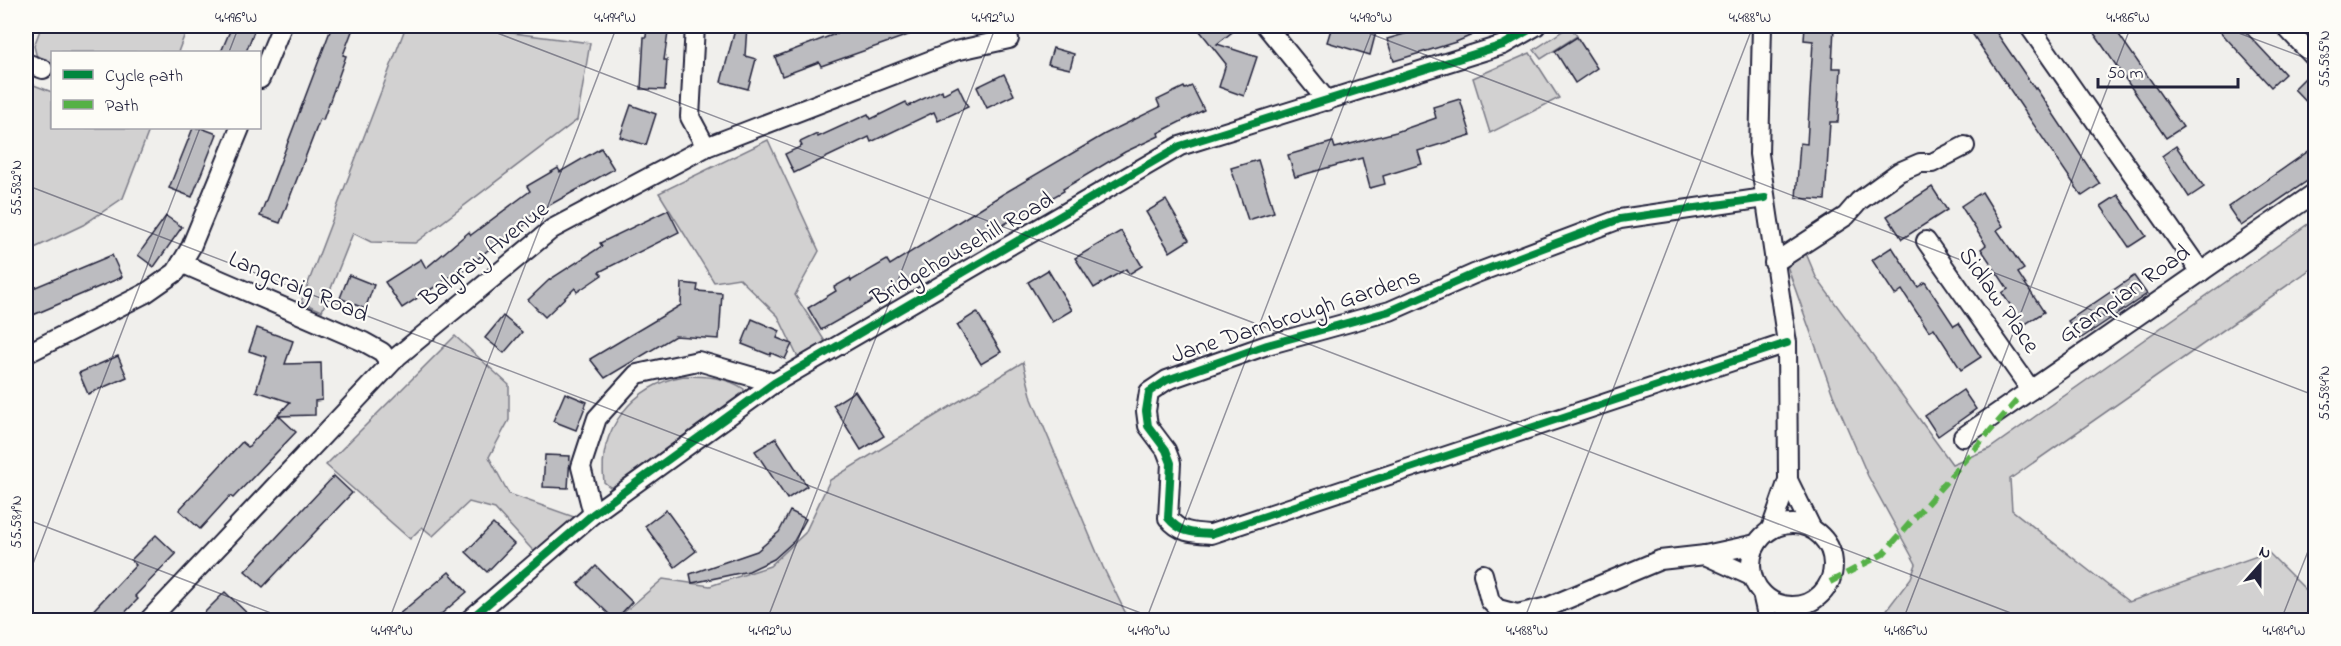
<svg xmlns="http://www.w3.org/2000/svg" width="2341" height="646" font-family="'Indie Flower',sans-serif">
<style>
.green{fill:#d2d1d1;stroke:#7a7a86;stroke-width:1.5}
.building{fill:#bcbcc0;stroke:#22223b;stroke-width:1.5}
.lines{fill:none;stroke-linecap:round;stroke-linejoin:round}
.minor-casing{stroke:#22223b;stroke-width:22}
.minor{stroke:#fdfcf7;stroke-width:18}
.quiet{stroke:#55b146;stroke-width:6;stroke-dasharray:12 6;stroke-linecap:butt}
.cycleway-casing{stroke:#fdfcf7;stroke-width:11}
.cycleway{stroke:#00873e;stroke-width:8}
.ticks{fill:none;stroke:#22223b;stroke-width:1.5;stroke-opacity:0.45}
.labels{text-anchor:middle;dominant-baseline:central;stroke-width:4.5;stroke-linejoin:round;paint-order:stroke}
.street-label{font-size:24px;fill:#22223b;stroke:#fdfcf7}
.neatline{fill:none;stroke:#22223b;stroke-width:2}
.ticks-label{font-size:15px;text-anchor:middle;fill:#22223b}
</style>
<rect width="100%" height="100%" fill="#f0efec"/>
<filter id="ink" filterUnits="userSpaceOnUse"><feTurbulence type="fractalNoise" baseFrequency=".0167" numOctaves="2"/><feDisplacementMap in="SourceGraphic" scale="12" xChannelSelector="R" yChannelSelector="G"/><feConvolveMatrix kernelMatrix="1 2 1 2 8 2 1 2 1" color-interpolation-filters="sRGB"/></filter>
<g filter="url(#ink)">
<g class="green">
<polygon points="27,26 188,26 178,52 52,52 52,63 37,58 34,46 40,30"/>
<polygon points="406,26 459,26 590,43 577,120 415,243 371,242 353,233 322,311 301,302"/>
<polygon points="1570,26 1577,36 1541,59 1534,50"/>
<polygon points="1530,53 1559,98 1490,133 1473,78"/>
<polygon points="26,82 52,92 52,128 150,128 123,198 83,225 26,252"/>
<polygon points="768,140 819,251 795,295 828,346 800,362 778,316 739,278 714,282 659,193"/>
<polygon points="2315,219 2315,266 2010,479 2012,510 2129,602 2268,552 2315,599 2315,620 1879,620 1911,578 1916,564 1868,476 1833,395 1786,263 1805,251 1816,277 1952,464 1989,449"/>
<polygon points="455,336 509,385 509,420 489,457 509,494 577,518 538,556 495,509 469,502 433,536 422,527 410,539 326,465"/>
<polygon points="1023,362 1032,399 1103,567 1129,620 615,620 663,579 710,586 770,566 805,533 830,480"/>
<path d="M 684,376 C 705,376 727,377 744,389 L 743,395 L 698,425 L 616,487 L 610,487 L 604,482 C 597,430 633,385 684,376 Z"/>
</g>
<g class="building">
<polygon points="232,26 256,26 246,52 221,52"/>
<polygon points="332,26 354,26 343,55 346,56 323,120 320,119 280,223 260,216"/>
<polygon points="647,26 669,26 664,60 667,60 665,90 641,89 644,37 646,37"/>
<polygon points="736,26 747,26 745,56 756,59 748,89 721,82"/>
<polygon points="856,26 930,26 931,27 821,66 819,62 782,76 775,57"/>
<polygon points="1196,26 1240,26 1217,44 1257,57 1244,96 1219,87 1226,64"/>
<polygon points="1332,26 1353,26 1376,32 1370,55 1327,42"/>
<polygon points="1432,26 1493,26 1456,42 1394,61 1387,39"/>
<polygon points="1805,26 1834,26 1832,68 1841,68 1838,122 1830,122 1825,200 1796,198 1800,143 1807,144 1813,41 1804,40"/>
<polygon points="1967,26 1992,26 2035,89 2036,88 2100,184 2082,196"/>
<polygon points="2089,26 2113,26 2183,127 2166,138"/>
<polygon points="2215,26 2248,26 2244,30 2285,74 2271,87"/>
<polygon points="1577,37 1597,68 1575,83 1555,51"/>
<polygon points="1053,48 1074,54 1070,69 1048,64"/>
<polygon points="1004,74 1014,95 987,108 977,87"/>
<polygon points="2307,76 2316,84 2316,112 2294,89"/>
<polygon points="958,86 968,107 938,121 934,112 871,142 869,137 794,173 785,154 802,146 800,142 817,134 818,137 868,114 871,119 906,102 908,106 942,90 943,94"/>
<polygon points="1192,86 1204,110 1158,133 1159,136 1125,152 1063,189 1064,191 1001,226 941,265 940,262 821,330 808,308 836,291 834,287 850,278 851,281 887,260 890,265 1003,194 1105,134 1160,107 1157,100 1184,87 1185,89"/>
<polygon points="1460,99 1471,135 1418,151 1422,164 1383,176 1385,184 1370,188 1362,158 1295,177 1288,155 1333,142 1335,148 1396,132 1436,118 1433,107"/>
<polygon points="631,105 656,114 646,145 620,137"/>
<polygon points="193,128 201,128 217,134 192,197 169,188"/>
<polygon points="2176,146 2204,187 2189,197 2162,156"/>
<polygon points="2316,146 2316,175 2241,226 2228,207"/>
<polygon points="601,148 614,169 523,220 526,224 503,241 501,239 460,274 458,272 402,308 385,282 421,259 426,268 469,232 471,235 530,191 527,186 558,168 560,172"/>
<polygon points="1258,160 1274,212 1248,220 1231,168"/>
<polygon points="1932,187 1947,210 1902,239 1887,216"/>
<polygon points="1982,192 2003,226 1997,230 2024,269 2018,273 2044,312 2024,325 2002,293 2008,289 1981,249 1986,245 1961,206"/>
<polygon points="2118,195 2146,236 2129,247 2101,206"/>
<polygon points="1166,200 1189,240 1170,252 1146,212"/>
<polygon points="668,210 679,232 599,272 602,275 577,292 575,288 545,317 528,300 549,280 602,246 600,243"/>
<polygon points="166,216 182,227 154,267 138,255"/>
<polygon points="1121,231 1142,266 1129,274 1126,269 1094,288 1075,258"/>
<polygon points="1892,247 1918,287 1925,282 1954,326 1959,323 1981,357 1961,370 1934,328 1929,331 1902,290 1895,295 1872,260"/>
<polygon points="112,255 122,277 26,318 26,291"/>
<polygon points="1048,270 1072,310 1052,322 1028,282"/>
<polygon points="349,275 374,285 365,309 340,298"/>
<polygon points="2134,276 2147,294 2080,339 2068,321"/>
<polygon points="682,283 698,285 697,291 722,293 719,339 675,336 605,378 590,359 681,305"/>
<polygon points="977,312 1001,352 981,364 957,325"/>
<polygon points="503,316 522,332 504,353 485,338"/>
<polygon points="752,319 780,331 777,338 792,344 785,359 771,353 770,355 742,344"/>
<polygon points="257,328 293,341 285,364 321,363 322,400 315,401 315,415 279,416 296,432 233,498 230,496 200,529 179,510 242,442 248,447 290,402 256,391 267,357 249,351"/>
<polygon points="118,356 127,377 88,394 79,373"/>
<polygon points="1963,390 1976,409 1938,436 1925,416"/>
<polygon points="855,391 884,436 861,450 833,405"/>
<polygon points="565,393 587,402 576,430 553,421"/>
<polygon points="776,438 807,486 787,499 755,451"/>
<polygon points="545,455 570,456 568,488 543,487"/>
<polygon points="334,476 352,493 263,587 245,571"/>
<polygon points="666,510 696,551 675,567 645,526"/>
<polygon points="790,511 806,519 794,541 774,559 749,571 692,583 690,574 757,551 779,532"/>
<polygon points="493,524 514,544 487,572 466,552"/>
<polygon points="156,535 176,554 135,596 138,599 117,621 83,621 136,565 131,560"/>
<polygon points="596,566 632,602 615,620 578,584"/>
<polygon points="449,572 467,592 433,621 391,621"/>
<polygon points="225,592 255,621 196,621"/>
</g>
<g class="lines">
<defs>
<g id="minor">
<polyline points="695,26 690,117 706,147"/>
<polyline points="1266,26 1327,101"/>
<polyline points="1762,26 1759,154 1787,343 1788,480 1771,529"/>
<polyline points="2029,26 2201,272"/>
<polyline points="2285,26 2316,59"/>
<polyline points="26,63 43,69"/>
<polyline points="260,79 282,26"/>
<path d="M 1765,198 L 1620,219 L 1474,274 L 1390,311 L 1267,345 L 1167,380 L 1149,392 L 1146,411 L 1148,426 L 1166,450 L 1171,463 L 1168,518 C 1180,533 1193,533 1211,534 L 1787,343"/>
<polyline points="1926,241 2031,390"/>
<polyline points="181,263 364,342 382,352 390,363"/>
<polyline points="1774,263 1846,216 1859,201 1899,172 1920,163 1932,163 1965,146"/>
<polyline points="26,354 146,293 176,272 191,247 240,128"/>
<polyline points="1963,437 2316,192"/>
<polyline points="1788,480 1812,529"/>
<polyline points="593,514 581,467 597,418 637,374 698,361 774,383"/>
<circle cx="1792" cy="565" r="41"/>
<polyline points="1705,555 1751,576"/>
<polyline points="1483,574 1490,601 1498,609 1517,614 1548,607 1660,560 1705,555 1756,544"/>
<polyline points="1762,593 1768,620"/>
<polyline points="149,620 398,356 552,229 706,147 955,51 1009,39"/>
<polyline points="469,620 593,514 774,383 1180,146 1503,45 1536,26"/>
</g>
</defs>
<use href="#minor" class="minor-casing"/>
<use href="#minor" class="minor"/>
<polyline class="quiet" points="1830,582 1883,554 2019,398"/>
<defs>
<g id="cycleway">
<path d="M 1765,198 L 1620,219 L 1474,274 L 1390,311 L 1267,345 L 1167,380 L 1149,392 L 1146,411 L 1148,426 L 1166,450 L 1171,463 L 1168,518 C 1180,533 1193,533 1211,534 L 1787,343"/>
<polyline points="469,620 593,514 774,383 1180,146 1503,45 1536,26"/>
</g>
</defs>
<use href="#cycleway" class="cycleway-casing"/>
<use href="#cycleway" class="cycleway"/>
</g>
</g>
<path class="ticks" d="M 479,26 L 2029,620M 1350,26 L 2316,396M 2220,26 L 2316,62M 229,52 L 239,26M 26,185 L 1159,620M 26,519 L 289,620M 26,582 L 200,128M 389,620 L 617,26M 767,620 L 996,26M 1146,620 L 1374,26M 1524,620 L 1753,26M 1903,620 L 2131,26M 2281,620 L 2316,531"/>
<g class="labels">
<g class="street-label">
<text transform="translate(963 250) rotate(-30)">Bridgehousehill Road</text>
<text transform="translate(485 255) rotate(-38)">Balgray Avenue</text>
<text transform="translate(298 288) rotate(23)">Langcraig Road</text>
<text transform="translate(2125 295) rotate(-35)">Grampian Road</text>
<text transform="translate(1998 301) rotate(55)">Sidlaw Place</text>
<text transform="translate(1296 317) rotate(-18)">Jane Darnbrough Gardens</text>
</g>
</g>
<rect width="2341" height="646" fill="none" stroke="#fdfcf7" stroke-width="66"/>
<rect x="51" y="51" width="210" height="78" fill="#fdfcf7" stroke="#a5a5ac" stroke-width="1.5"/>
<rect x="63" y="70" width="30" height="9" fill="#00873e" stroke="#a5a5ac" stroke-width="1.5"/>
<text x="105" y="81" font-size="18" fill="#22223b">Cycle path</text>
<rect x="63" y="100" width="30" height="9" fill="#55b146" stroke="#a5a5ac" stroke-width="1.5"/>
<text x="105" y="111" font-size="18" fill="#22223b">Path</text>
<g transform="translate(2260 565) rotate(21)" stroke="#fdfcf7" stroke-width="4.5" paint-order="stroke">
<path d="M0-4.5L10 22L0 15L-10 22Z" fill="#22223b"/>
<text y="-9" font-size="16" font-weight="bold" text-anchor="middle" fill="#22223b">N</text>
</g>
<path d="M2098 78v9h140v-9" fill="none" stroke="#22223b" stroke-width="3"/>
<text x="2107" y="78" font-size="18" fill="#22223b" stroke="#fdfcf7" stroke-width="4.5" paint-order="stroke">50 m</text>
<rect x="33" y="33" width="2275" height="580" class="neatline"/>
<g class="ticks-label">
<text x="236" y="22">4.496°W</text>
<text x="615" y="22">4.494°W</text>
<text x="993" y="22">4.492°W</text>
<text x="1371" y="22">4.490°W</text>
<text x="1750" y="22">4.488°W</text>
<text x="2128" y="22">4.486°W</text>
<text transform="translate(2324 59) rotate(-90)" y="5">55.585°N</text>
<text transform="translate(16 188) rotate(-90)" y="5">55.582°N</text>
<text transform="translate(2324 393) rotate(-90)" y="5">55.584°N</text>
<text transform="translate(16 522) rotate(-90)" y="5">55.581°N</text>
<text x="392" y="635">4.494°W</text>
<text x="770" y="635">4.492°W</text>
<text x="1149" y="635">4.490°W</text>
<text x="1527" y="635">4.488°W</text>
<text x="1906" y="635">4.486°W</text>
<text x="2284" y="635">4.484°W</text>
</g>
</svg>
